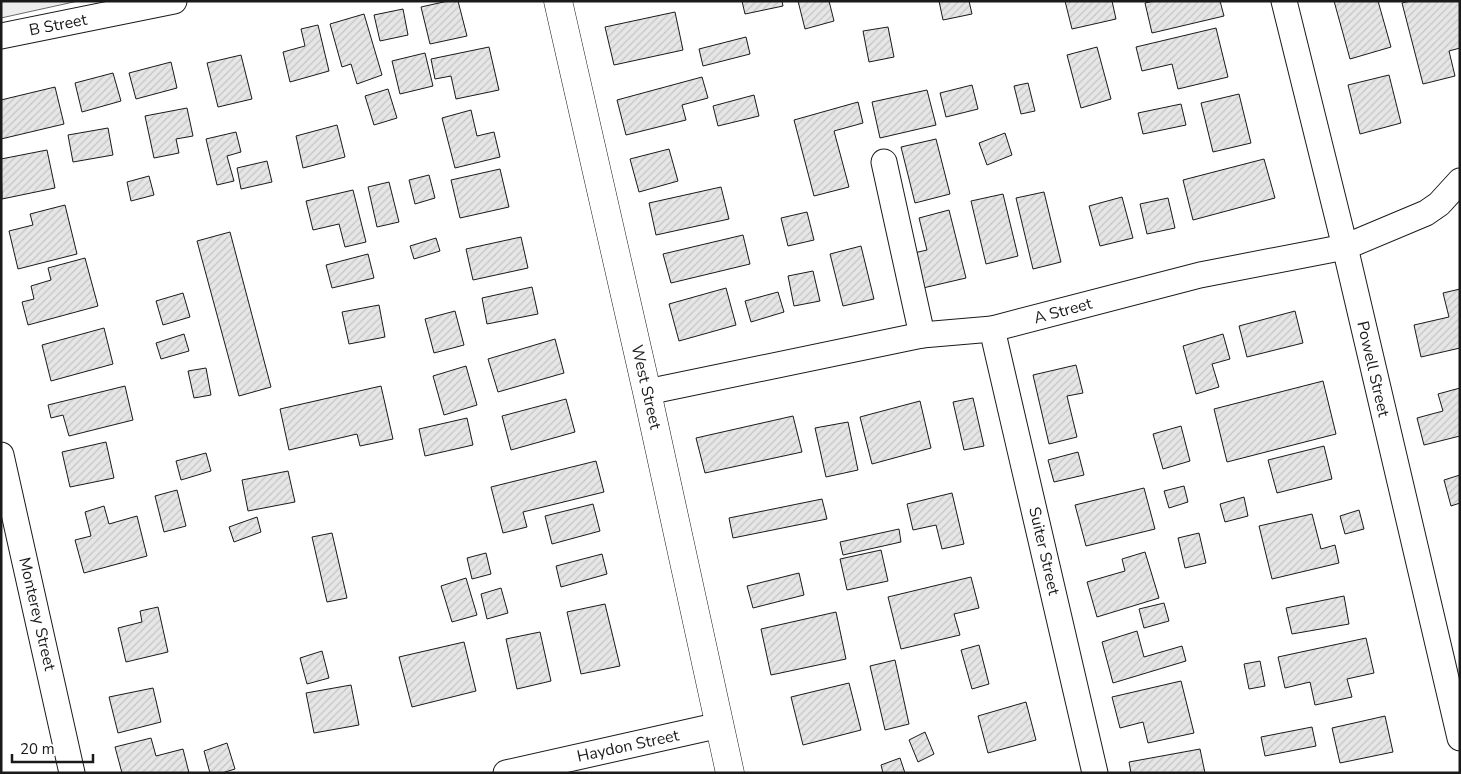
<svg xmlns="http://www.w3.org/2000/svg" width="1461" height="774" font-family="'Nunito Sans',sans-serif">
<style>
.pitch{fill:#ededed;stroke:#6a6a6a}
.building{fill:url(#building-hatch);stroke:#1a1a1a}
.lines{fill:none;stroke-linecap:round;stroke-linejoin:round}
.street-casing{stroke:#1a1a1a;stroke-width:27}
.secondary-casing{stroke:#1a1a1a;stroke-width:29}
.street{stroke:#fff;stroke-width:25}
.secondary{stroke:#fff;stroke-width:28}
.labels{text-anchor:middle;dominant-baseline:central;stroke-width:4;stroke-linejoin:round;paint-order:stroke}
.street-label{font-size:16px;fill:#1a1a1a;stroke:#fff}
</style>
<defs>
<pattern id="building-hatch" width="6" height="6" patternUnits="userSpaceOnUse" patternTransform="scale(1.25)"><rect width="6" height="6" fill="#e6e6e6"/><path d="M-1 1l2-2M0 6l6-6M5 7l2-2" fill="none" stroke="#c5c5c5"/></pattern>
</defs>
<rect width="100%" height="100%" fill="#fff"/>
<polygon class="pitch" points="1,1 78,1 1,18"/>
<g class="building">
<polygon points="448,1 458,1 467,36 430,44 421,7"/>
<polygon points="742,1 782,1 783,6 745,14"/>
<polygon points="798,1 829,1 834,21 805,29"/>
<polygon points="939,1 969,1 972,14 943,20"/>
<polygon points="1065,1 1112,1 1116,19 1072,29"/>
<polygon points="1154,1 1220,1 1224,16 1152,33 1145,3"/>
<polygon points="1334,1 1378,1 1391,47 1350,59"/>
<polygon points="1410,1 1460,1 1460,48 1449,51 1455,76 1423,84 1402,3"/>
<polygon points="403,9 408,35 380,41 374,15"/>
<polygon points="675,12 683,50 614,65 605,27"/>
<polygon points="364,14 382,75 357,84 351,64 342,67 330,24"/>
<polygon points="318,25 329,71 290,82 283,52 305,46 301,29"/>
<polygon points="888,27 894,57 869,62 863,31"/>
<polygon points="1216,28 1228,77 1178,89 1172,64 1142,71 1136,47"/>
<polygon points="746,37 750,54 703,66 699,49"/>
<polygon points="489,47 499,90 456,99 451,76 435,79 431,59"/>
<polygon points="1097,47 1111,99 1081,108 1067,55"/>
<polygon points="425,53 433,86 400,94 392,61"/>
<polygon points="241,55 252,99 218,107 207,63"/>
<polygon points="171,62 177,88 136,99 129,73"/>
<polygon points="113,73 121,101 82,112 75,83"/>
<polygon points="1389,75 1401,123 1360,134 1348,85"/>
<polygon points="702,77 708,98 682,105 686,120 626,135 617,100"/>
<polygon points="1028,83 1035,111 1021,114 1014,86"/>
<polygon points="972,85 978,109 946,117 940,93"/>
<polygon points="55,87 64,124 1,139 1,100"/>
<polygon points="388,89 397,118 374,125 365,96"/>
<polygon points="927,90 936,125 880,138 872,102"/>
<polygon points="1239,94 1251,143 1213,152 1201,103"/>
<polygon points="754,95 759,116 718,126 713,106"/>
<polygon points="858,102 863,123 834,131 849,187 814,196 794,120"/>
<polygon points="1181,104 1186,125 1143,134 1138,113"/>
<polygon points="187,108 193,136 176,139 179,153 154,158 145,116"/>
<polygon points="471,110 477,136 494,132 500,157 455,168 442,118"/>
<polygon points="337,125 345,157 303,168 296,136"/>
<polygon points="108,128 113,155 73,162 68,135"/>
<polygon points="236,132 241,152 227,156 234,181 217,185 206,139"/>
<polygon points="1005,133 1012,155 987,165 979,143"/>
<polygon points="936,139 950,194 915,203 901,147"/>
<polygon points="669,149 678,181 639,192 630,159"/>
<polygon points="47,150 55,188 2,199 1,159"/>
<polygon points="1264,159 1275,198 1193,220 1183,180"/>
<polygon points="267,161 272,182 241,189 237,168"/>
<polygon points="500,169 509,207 460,218 451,180"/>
<polygon points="429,175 435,198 415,204 409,180"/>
<polygon points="149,176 154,195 131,201 127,182"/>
<polygon points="389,182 399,222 377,227 368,187"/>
<polygon points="721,187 729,219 656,235 649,203"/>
<polygon points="353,190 366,242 345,247 339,224 313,230 306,201"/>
<polygon points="1044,192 1061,262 1033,269 1016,198"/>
<polygon points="1003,194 1018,256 986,264 971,201"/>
<polygon points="1122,197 1133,238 1100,246 1089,206"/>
<polygon points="1168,198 1175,228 1147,234 1140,204"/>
<polygon points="65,205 77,254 18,269 9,231 33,225 30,214"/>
<polygon points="949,210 966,278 923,288 914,253 927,250 919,218"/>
<polygon points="807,212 814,240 788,246 781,218"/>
<polygon points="230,232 271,387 239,396 197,241"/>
<polygon points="743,235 750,264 671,283 663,254"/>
<polygon points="521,237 528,268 473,280 466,249"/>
<polygon points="436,238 440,251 414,259 410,246"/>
<polygon points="861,246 874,299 843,306 830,254"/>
<polygon points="368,254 374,278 332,288 326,265"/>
<polygon points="85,258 98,306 28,325 22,302 34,299 31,286 51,280 48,268"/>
<polygon points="813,271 820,301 794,306 788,276"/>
<polygon points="532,287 538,314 487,324 482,298"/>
<polygon points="726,288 736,325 679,341 669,304"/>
<polygon points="1460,289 1460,348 1421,357 1414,325 1449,317 1443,293"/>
<polygon points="778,292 784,312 751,322 745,301"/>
<polygon points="183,293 190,317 163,325 156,301"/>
<polygon points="379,305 385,337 349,344 342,312"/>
<polygon points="455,311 464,345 434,353 425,319"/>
<polygon points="1295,311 1303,343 1247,357 1239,326"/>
<polygon points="104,328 113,364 51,381 42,345"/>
<polygon points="184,334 189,351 161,359 156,343"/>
<polygon points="1223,334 1230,359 1212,364 1219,387 1196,394 1183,346"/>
<polygon points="555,339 564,373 498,392 488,359"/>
<polygon points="1076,365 1083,393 1067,396 1077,437 1049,444 1033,375"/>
<polygon points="466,366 477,405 444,415 433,376"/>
<polygon points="206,368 211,395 194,398 188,371"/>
<polygon points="1323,381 1336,434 1227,462 1214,409"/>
<polygon points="125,386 133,420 69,436 63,415 51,418 48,405"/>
<polygon points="381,386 393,439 360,446 357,434 289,450 280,409"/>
<polygon points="1460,388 1460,436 1424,445 1417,418 1443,411 1438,394"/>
<polygon points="973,398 984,446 964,450 953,402"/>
<polygon points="566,399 575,432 511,450 502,416"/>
<polygon points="920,401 931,448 872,464 860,417"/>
<polygon points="793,416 802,452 705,473 696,438"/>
<polygon points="467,418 473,445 425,456 419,429"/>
<polygon points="848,422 858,470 826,477 815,428"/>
<polygon points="1181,426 1190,461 1163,469 1153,434"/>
<polygon points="106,442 114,478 70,487 62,452"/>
<polygon points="1324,446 1332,479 1277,493 1268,460"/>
<polygon points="1078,452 1084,475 1054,482 1048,460"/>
<polygon points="206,453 211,471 181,480 176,461"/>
<polygon points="596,461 604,492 523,512 527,527 503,533 491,487"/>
<polygon points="288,471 295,502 248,511 242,480"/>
<polygon points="1460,475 1460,503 1451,506 1444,480"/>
<polygon points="1184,486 1188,502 1169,508 1164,491"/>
<polygon points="1144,488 1155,529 1086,546 1075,505"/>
<polygon points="177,490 186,526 164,532 155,496"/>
<polygon points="952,493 964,544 942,549 936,525 913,530 907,504"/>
<polygon points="1244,497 1248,516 1225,522 1220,504"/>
<polygon points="822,499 827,519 733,538 729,518"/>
<polygon points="593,504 600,531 552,544 545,516"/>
<polygon points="104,506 109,524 137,516 147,556 84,573 75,540 91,536 85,512"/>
<polygon points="1359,510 1364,529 1345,534 1340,516"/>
<polygon points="1312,514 1321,549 1335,545 1339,563 1272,579 1259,526"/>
<polygon points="257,517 261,532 234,542 229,527"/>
<polygon points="899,529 901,542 843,555 840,542"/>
<polygon points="332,533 347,598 327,602 312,537"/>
<polygon points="1199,533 1206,563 1185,568 1178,538"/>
<polygon points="881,550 888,581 847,590 840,559"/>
<polygon points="1145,552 1159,598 1097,617 1087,582 1125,571 1122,559"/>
<polygon points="486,553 491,574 472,579 467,558"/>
<polygon points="602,554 607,574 561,587 556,566"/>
<polygon points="799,573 804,595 753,608 747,586"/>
<polygon points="971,577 979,608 954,614 960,635 901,649 888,597"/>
<polygon points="466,578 477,615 452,622 441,586"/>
<polygon points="501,588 508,613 487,619 481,594"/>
<polygon points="1344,596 1349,624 1292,634 1286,608"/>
<polygon points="1164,603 1169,621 1144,628 1139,609"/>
<polygon points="605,604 620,666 581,674 567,612"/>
<polygon points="158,607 168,652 126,662 118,628 142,622 140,611"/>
<polygon points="836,612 846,659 771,675 761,629"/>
<polygon points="1137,631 1144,657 1182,646 1186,661 1113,683 1102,642"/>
<polygon points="540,632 551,681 517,689 506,639"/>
<polygon points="1366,638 1374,673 1347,679 1352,697 1315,705 1310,682 1285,688 1278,657"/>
<polygon points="464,642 476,691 412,707 399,657"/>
<polygon points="979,645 989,684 972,689 961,650"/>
<polygon points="322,651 329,678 307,684 300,658"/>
<polygon points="895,660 909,724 885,730 870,666"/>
<polygon points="1260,661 1265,686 1249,689 1244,664"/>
<polygon points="1181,681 1194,733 1148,743 1143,722 1120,728 1112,697"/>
<polygon points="849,683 861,730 803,745 791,697"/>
<polygon points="351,685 359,725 314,733 306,693"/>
<polygon points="153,688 161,722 118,733 109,697"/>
<polygon points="1026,702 1036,740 988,753 978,716"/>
<polygon points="1385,716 1393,752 1340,763 1332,728"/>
<polygon points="1312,727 1316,746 1265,756 1261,737"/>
<polygon points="925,732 934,754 918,762 909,740"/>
<polygon points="151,738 156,756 183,749 189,773 122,773 115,747"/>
<polygon points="227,743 235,769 222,773 210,773 204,751"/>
<polygon points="1200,749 1205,773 1131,773 1129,762"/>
<polygon points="900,758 905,773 883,773 881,765"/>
</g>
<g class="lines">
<defs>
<g id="street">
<polyline points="1284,1 1345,247 1460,738"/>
<polyline points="1,36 174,1"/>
<polyline points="884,162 922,335"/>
<polyline points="992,329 1095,773"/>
<polyline points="647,392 922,335 992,329 1200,275 1345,247 1426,213 1439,204 1460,181"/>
<polyline points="1,455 72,773"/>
<polyline points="506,773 720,725"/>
</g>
<polyline id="secondary" points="558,1 647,392 730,773"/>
</defs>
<use href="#street" class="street-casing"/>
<use href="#secondary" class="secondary-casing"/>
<use href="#street" class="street"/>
<use href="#secondary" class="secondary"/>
</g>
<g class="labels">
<g class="street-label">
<text transform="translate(58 25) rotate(-11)">B Street</text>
<text transform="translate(1063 311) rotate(-15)">A Street</text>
<text transform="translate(1373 369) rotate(77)">Powell Street</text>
<text transform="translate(646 387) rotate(77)">West Street</text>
<text transform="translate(1044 551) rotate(77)">Suiter Street</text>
<text transform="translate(37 614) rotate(77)">Monterey Street</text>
<text transform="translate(628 746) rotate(-12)">Haydon Street</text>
</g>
</g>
<rect width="1461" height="774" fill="none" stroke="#1a1a1a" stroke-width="5"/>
<path d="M12 754v8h81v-8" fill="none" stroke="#1a1a1a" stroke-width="2.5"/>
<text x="20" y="754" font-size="15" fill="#1a1a1a" stroke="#ffffff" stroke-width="4" paint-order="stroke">20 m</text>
</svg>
